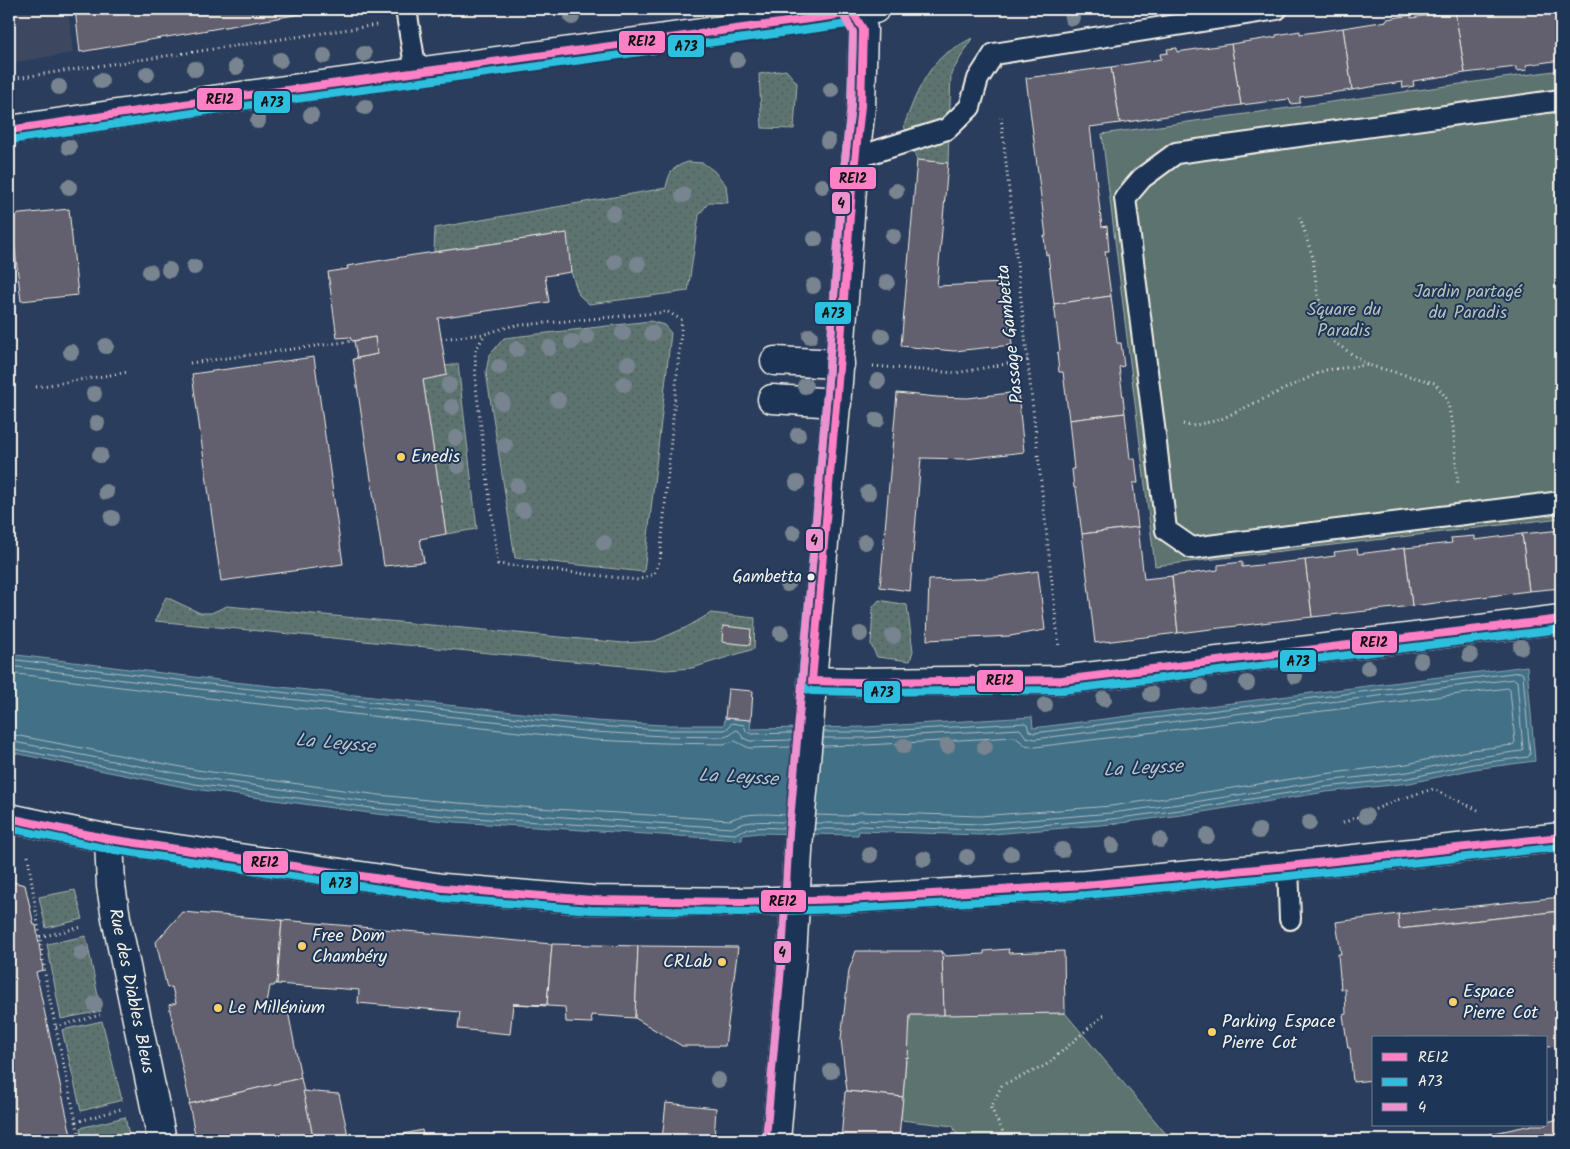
<svg xmlns="http://www.w3.org/2000/svg" width="1570" height="1149" font-family="Kalam,sans-serif">
<style>
.built{fill:#3c4761}
.grass{fill:url(#grass-dots);stroke:#a8b2ac}
.park{fill:#5c736f;stroke:#a8b2ac}
.water{fill:#436f87;stroke:#8aa3ae}
.lines{fill:none;stroke-linecap:round;stroke-linejoin:round}
.shore{stroke:#adbdc1;stroke-width:1}
.building{fill:#625f6e;stroke:#f4f1e8}
.lane-casing{stroke:#f4f1e8;stroke-width:24}
.street-casing{stroke:#f4f1e8;stroke-width:31}
.secondary-casing{stroke:#f4f1e8;stroke-width:31}
.primary-casing{stroke:#f4f1e8;stroke-width:31}
.path{stroke:#f4f1e8;stroke-width:3;stroke-dasharray:1 4;stroke-linecap:butt}
.lane{stroke:#1d3557;stroke-width:20}
.street{stroke:#1d3557;stroke-width:28}
.secondary{stroke:#1d3557;stroke-width:28}
.primary{stroke:#1d3557;stroke-width:28}
.bus-1-casing{stroke:#1d3557;stroke-width:11}
.bus-2-casing{stroke:#1d3557;stroke-width:11}
.bus-3-casing{stroke:#1d3557;stroke-width:11}
.bus-1{stroke:#ff80c5;stroke-width:8}
.bus-2{stroke:#2dbfdf;stroke-width:8}
.bus-3{stroke:#ed91cf;stroke-width:8}
.tree{fill:#78848f}
.poi-dot{fill:#ffd166;stroke:#1d3557;stroke-width:2}
.bus-dot{fill:#f4f1e8;stroke:#1d3557;stroke-width:2}
.labels{text-anchor:middle;dominant-baseline:central;stroke-width:4;stroke-linejoin:round;paint-order:stroke}
.bus-label{font-size:17px;fill:#f4f1e8;stroke:#1d3557;text-anchor:end}
.park-label{font-size:18px;fill:#b7bfb8;stroke:#1d3557}
.street-label{font-size:18px;fill:#f4f1e8;stroke:#1d3557}
.poi-label{font-size:18px;fill:#f4f1e8;stroke:#1d3557;text-anchor:start}
.water-label{font-size:19px;font-style:italic;fill:#b6c4c6;stroke:#1d3557}
.line-badge{stroke:#1d3557;stroke-width:2}
.pale-badge-label{font-size:14px;text-anchor:middle;font-weight:bold;fill:#111}
</style>
<defs>
<pattern id="grass-dots" width="8" height="8" patternUnits="userSpaceOnUse" patternTransform="scale(1.25)"><rect width="8" height="8" fill="#5c736f"/><path d="M2 2h.1M6 6h.1" fill="none" stroke="#525b58" stroke-width="1.8" stroke-linecap="round"/></pattern>
</defs>
<rect width="100%" height="100%" fill="#2b3d5c"/>
<filter id="ink" filterUnits="userSpaceOnUse"><feTurbulence type="fractalNoise" baseFrequency=".02" numOctaves="2"/><feDisplacementMap in="SourceGraphic" scale="10" xChannelSelector="R" yChannelSelector="G"/><feConvolveMatrix kernelMatrix="1 2 1 2 8 2 1 2 1" color-interpolation-filters="sRGB"/></filter>
<g filter="url(#ink)">
<polygon class="built" points="9,9 68,9 73,53 9,63"/>
<g class="grass">
<path d="M 972,38 L 951,74 L 948,163 L 917,160 L 904,126 C 912,103 925,70 945,54 C 954,48 963,43 972,38 Z"/>
<polygon points="786,70 797,83 794,129 762,128 759,74"/>
<path d="M 688,162 L 703,163 L 714,171 L 726,185 L 728,203 L 709,202 L 699,215 L 688,291 L 589,304 L 579,295 L 571,272 L 566,233 L 434,252 L 435,228 L 666,188 C 669,171 673,167 688,162 Z"/>
<polygon points="650,321 664,325 671,333 644,572 515,558 486,372 489,356 504,338"/>
<polygon points="458,364 477,529 446,534 423,380 446,366"/>
<polygon points="166,597 200,613 211,613 227,606 624,643 655,641 687,627 711,613 755,618 754,649 692,668 666,670 155,621"/>
<polygon points="879,600 907,605 913,651 910,661 877,657 871,645 873,607"/>
<polygon points="75,890 83,919 46,928 39,897"/>
<polygon points="86,936 101,1011 61,1019 47,944"/>
<polygon points="102,1021 122,1100 81,1111 62,1030"/>
<polygon points="125,1117 130,1140 83,1140 80,1128"/>
</g>
<g class="park">
<polygon points="1561,70 1561,518 1155,566 1102,134"/>
<polygon points="1065,1013 1171,1140 959,1140 953,1126 901,1120 910,1015"/>
</g>
<polygon class="water" points="9,654 234,682 595,721 663,725 724,725 725,718 751,720 750,729 865,727 1032,717 1033,728 1527,666 1535,761 1474,769 1410,783 1326,792 1196,813 1112,824 980,835 859,831 858,835 759,833 742,835 742,840 455,822 377,814 194,789 9,752"/>
<g class="lines">
<g class="shore">
<polyline points="9,659 233,687 594,726 663,730 724,730 727,729 732,723 744,725 746,731 751,734 793,733"/>
<polyline points="9,666 232,693 594,732 663,736 724,737 730,735 736,730 739,731 743,738 750,741 793,740"/>
<polyline points="9,673 232,701 593,740 663,743 723,744 735,741 749,748 792,747"/>
<path d="M 9,734 L 197,770 L 379,795 L 457,803 L 730,820 C 747,812 767,814 786,815"/>
<path d="M 9,741 L 196,777 L 378,803 L 456,810 L 732,828 C 747,819 768,822 785,822"/>
<path d="M 9,748 L 195,784 L 378,809 L 456,817 L 735,834 C 748,825 769,828 784,828"/>
<polyline points="816,815 848,816 860,812 980,816 1111,806 1193,794 1324,774 1407,764 1471,750 1513,745 1515,742 1510,690 1508,688 1035,747 1025,745 1015,737 866,745 822,746"/>
<polyline points="815,823 850,823 860,820 980,824 1111,813 1194,802 1325,781 1408,772 1472,758 1521,751 1523,749 1517,681 1514,679 1035,739 1026,737 1020,729 866,738 823,738"/>
<polyline points="815,829 853,829 860,826 980,830 1112,819 1195,808 1326,787 1409,778 1473,764 1528,757 1530,755 1523,674 1520,672 1034,733 1029,731 1027,724 1025,723 865,732 824,732"/>
</g>
</g>
<g class="building">
<polygon points="75,9 318,9 318,11 80,52"/>
<polygon points="1476,9 1561,9 1561,60 1526,65 1527,70 1516,71 1516,67 1465,73 1455,11"/>
<polygon points="1455,11 1465,73 1413,81 1414,86 1403,88 1402,82 1352,90 1343,28 1387,21 1387,19 1411,15 1411,18"/>
<polygon points="1343,28 1352,90 1300,97 1300,103 1291,104 1289,99 1241,105 1231,44 1276,37 1276,35 1300,31 1300,34"/>
<polygon points="1231,44 1241,105 1120,123 1111,67 1161,59 1160,54 1168,53 1167,49 1177,48 1177,52"/>
<polygon points="1111,67 1120,123 1090,127 1102,227 1107,226 1109,251 1105,251 1111,296 1054,304 1048,254 1046,255 1044,236 1046,236 1026,78"/>
<polygon points="917,160 948,163 937,286 1004,283 1012,345 954,351 901,346"/>
<polygon points="69,209 78,295 21,301 11,215"/>
<polygon points="567,233 571,272 545,276 549,302 438,318 447,375 423,380 446,534 420,539 424,562 384,566 353,359 377,354 375,337 352,341 350,337 337,338 328,272 348,269 347,266 414,255"/>
<polygon points="1111,296 1117,343 1121,343 1124,366 1119,367 1125,413 1069,420 1063,372 1059,372 1057,353 1060,351 1054,304"/>
<polygon points="375,337 377,354 357,358 354,341"/>
<polygon points="314,357 343,564 221,581 192,374"/>
<polygon points="1018,392 1024,452 966,459 921,458 910,591 880,587 897,393 937,397 968,398"/>
<polygon points="1125,413 1130,459 1135,459 1138,483 1133,483 1138,527 1082,534 1076,488 1074,488 1072,469 1074,469 1069,420"/>
<polygon points="1138,527 1144,579 1172,576 1178,633 1095,643 1082,534"/>
<polygon points="1561,530 1561,588 1529,591 1522,534"/>
<polygon points="1522,534 1529,591 1412,606 1405,548 1452,543 1451,538 1475,536 1475,540"/>
<polygon points="1405,548 1412,606 1312,617 1305,560 1335,556 1334,552 1357,549 1358,554"/>
<polygon points="1305,560 1312,617 1178,633 1172,576 1218,570 1218,565 1242,562 1242,567"/>
<polygon points="1038,571 1045,630 1010,636 927,640 929,580 990,578"/>
<polygon points="723,626 751,629 750,645 722,642"/>
<polygon points="728,689 753,691 751,720 725,718"/>
<polygon points="9,881 25,885 34,925 36,925 43,970 36,972 72,1140 9,1140"/>
<polygon points="1561,897 1561,911 1399,929 1398,914"/>
<polygon points="1561,911 1561,1046 1546,1047 1546,1038 1374,1038 1374,1080 1353,1082 1350,1048 1348,1048 1343,1015 1346,1014 1345,989 1341,989 1338,954 1341,954 1336,922 1398,914 1399,929"/>
<polygon points="182,912 282,920 277,984 275,984 274,986 270,986 266,1009 287,1006 301,1078 190,1104 169,1005 176,1003 172,987 167,988 156,942"/>
<polygon points="282,920 552,944 547,1005 513,1004 510,1034 458,1029 460,1012 358,1003 359,990 277,984"/>
<polygon points="552,944 638,946 635,1018 591,1015 592,1023 566,1022 565,1007 513,1004 547,1005"/>
<polygon points="638,946 738,947 725,1046 682,1046 635,1018"/>
<polygon points="1009,949 1008,953 1064,951 1065,1013 944,1015 942,951 946,956 984,954 984,951"/>
<polygon points="856,951 942,951 944,1015 910,1015 908,1058 906,1057 903,1097 847,1091 841,1039 849,970"/>
<polygon points="301,1078 314,1140 208,1140 207,1137 196,1139 189,1104"/>
<polygon points="303,1091 339,1094 349,1140 314,1140"/>
<polygon points="847,1091 903,1097 899,1136 903,1136 902,1140 841,1140 845,1092"/>
<polygon points="666,1103 716,1108 714,1140 662,1140"/>
<polygon points="1561,1119 1561,1140 1461,1140 1532,1125 1546,1125 1546,1122"/>
<polygon points="422,1130 424,1140 390,1140 390,1137"/>
</g>
<g class="lines">
<defs>
<g id="lane">
<polyline points="406,9 416,72"/>
<polyline points="1561,100 1176,153 1142,178 1125,198 1154,426 1166,530 1192,548 1561,502"/>
<polyline points="855,158 947,129 970,107 978,79 994,54 1277,9"/>
<polyline points="1288,866 1290,919"/>
</g>
<g id="street">
<polyline points="853,13 875,9"/>
<polyline points="775,361 840,364"/>
<polyline points="772,399 837,403"/>
<path id="s1" d="M 109,839 L 111,886 L 116,918 L 162,1140"/>
</g>
<polyline id="secondary" points="776,1140 792,957 799,834 809,728 812,681"/>
<g id="primary">
<polyline points="9,130 198,102 833,15 853,13 863,29 861,106 852,188 838,382 812,681 856,682 1062,680 1561,619"/>
<polyline points="9,818 109,839 443,888 591,900 741,902 847,899 1085,885 1288,866 1561,837"/>
</g>
</defs>
<use href="#lane" class="lane-casing"/>
<use href="#street" class="street-casing"/>
<use href="#secondary" class="secondary-casing"/>
<use href="#primary" class="primary-casing"/>
<g class="path">
<polyline points="1032,9 1032,16"/>
<polyline points="437,16 491,9"/>
<polyline points="9,79 377,25"/>
<polyline points="1001,117 1059,647"/>
<polyline points="1300,217 1313,258 1317,291 1324,319 1334,342 1368,365"/>
<polygon points="668,312 682,320 660,560 654,574 638,580 498,564 476,387 475,351 485,334 511,326"/>
<polyline points="441,339 484,334"/>
<polyline points="190,363 352,341"/>
<polyline points="873,366 956,373 1028,360"/>
<polyline points="36,387 128,372"/>
<polyline points="1183,424 1191,426 1219,420 1325,370 1368,365 1435,383 1447,399 1453,427 1458,484"/>
<polyline points="1343,823 1397,800 1433,789 1478,810"/>
<polyline points="28,856 47,987 80,1140"/>
<polyline points="40,937 82,927"/>
<polyline points="56,1027 100,1015"/>
<polyline points="76,1122 121,1109"/>
<polyline points="1007,1140 991,1108 1002,1085 1045,1066 1106,1013"/>
</g>
<use href="#lane" class="lane"/>
<use href="#street" class="street"/>
<use href="#secondary" class="secondary"/>
<use href="#primary" class="primary"/>
<defs>
<g id="bus-1">
<polyline points="9,130 198,102 853,13"/>
<polyline points="812,681 856,682 1062,680 1561,619"/>
<polyline points="812,681 838,382 852,188 861,106 863,29 853,13"/>
<polyline points="9,818 109,839 443,888 591,900 741,902 847,899 1085,885 1288,866 1561,837"/>
</g>
<g id="bus-2">
<path d="M 10,140 L 199,112 L 848,24 L 853,32 L 851,105 L 842,187 L 828,381 L 802,680 C 802,686 806,690 812,691 L 856,692 L 1063,690 L 1561,629"/>
<polyline points="9,828 108,849 442,898 591,910 741,912 848,909 1086,895 1289,876 1561,847"/>
</g>
<polyline id="bus-3" points="766,1139 782,956 789,833 828,381 842,187 851,105 853,32 845,18"/>
</defs>
<use href="#bus-1" class="bus-1-casing"/>
<use href="#bus-2" class="bus-2-casing"/>
<use href="#bus-3" class="bus-3-casing"/>
<use href="#bus-1" class="bus-1"/>
<use href="#bus-2" class="bus-2"/>
<use href="#bus-3" class="bus-3"/>
</g>
<g class="tree">
<circle cx="572" cy="17" r="8"/>
<circle cx="1072" cy="18" r="8"/>
<circle cx="364" cy="54" r="8"/>
<circle cx="324" cy="56" r="8"/>
<circle cx="280" cy="60" r="8"/>
<circle cx="737" cy="60" r="8"/>
<circle cx="236" cy="67" r="8"/>
<circle cx="195" cy="69" r="8"/>
<circle cx="147" cy="74" r="8"/>
<circle cx="101" cy="81" r="8"/>
<circle cx="59" cy="87" r="8"/>
<circle cx="831" cy="90" r="8"/>
<circle cx="365" cy="107" r="8"/>
<circle cx="311" cy="115" r="8"/>
<circle cx="258" cy="121" r="8"/>
<circle cx="828" cy="141" r="8"/>
<circle cx="69" cy="147" r="8"/>
<circle cx="822" cy="186" r="8"/>
<circle cx="69" cy="187" r="8"/>
<circle cx="896" cy="191" r="8"/>
<circle cx="683" cy="195" r="8"/>
<circle cx="613" cy="213" r="8"/>
<circle cx="893" cy="236" r="8"/>
<circle cx="815" cy="239" r="8"/>
<circle cx="615" cy="262" r="8"/>
<circle cx="638" cy="264" r="8"/>
<circle cx="194" cy="267" r="8"/>
<circle cx="169" cy="270" r="8"/>
<circle cx="150" cy="272" r="8"/>
<circle cx="887" cy="282" r="8"/>
<circle cx="813" cy="286" r="8"/>
<circle cx="623" cy="333" r="8"/>
<circle cx="652" cy="333" r="8"/>
<circle cx="810" cy="336" r="8"/>
<circle cx="882" cy="336" r="8"/>
<circle cx="587" cy="337" r="8"/>
<circle cx="572" cy="342" r="8"/>
<circle cx="106" cy="346" r="8"/>
<circle cx="549" cy="348" r="8"/>
<circle cx="517" cy="349" r="8"/>
<circle cx="71" cy="352" r="8"/>
<circle cx="628" cy="364" r="8"/>
<circle cx="499" cy="367" r="8"/>
<circle cx="878" cy="381" r="8"/>
<circle cx="624" cy="384" r="8"/>
<circle cx="449" cy="385" r="8"/>
<circle cx="805" cy="386" r="8"/>
<circle cx="94" cy="394" r="8"/>
<circle cx="558" cy="400" r="8"/>
<circle cx="502" cy="402" r="8"/>
<circle cx="452" cy="407" r="8"/>
<circle cx="877" cy="420" r="8"/>
<circle cx="97" cy="423" r="8"/>
<circle cx="798" cy="435" r="8"/>
<circle cx="456" cy="438" r="8"/>
<circle cx="505" cy="445" r="8"/>
<circle cx="100" cy="455" r="8"/>
<circle cx="458" cy="466" r="8"/>
<circle cx="797" cy="483" r="8"/>
<circle cx="517" cy="486" r="8"/>
<circle cx="106" cy="492" r="8"/>
<circle cx="868" cy="493" r="8"/>
<circle cx="523" cy="510" r="8"/>
<circle cx="112" cy="518" r="8"/>
<circle cx="793" cy="533" r="8"/>
<circle cx="865" cy="542" r="8"/>
<circle cx="604" cy="543" r="8"/>
<circle cx="787" cy="584" r="8"/>
<circle cx="781" cy="633" r="8"/>
<circle cx="860" cy="634" r="8"/>
<circle cx="893" cy="636" r="8"/>
<circle cx="1521" cy="647" r="8"/>
<circle cx="1470" cy="655" r="8"/>
<circle cx="1421" cy="661" r="8"/>
<circle cx="1368" cy="668" r="8"/>
<circle cx="1295" cy="676" r="8"/>
<circle cx="1247" cy="683" r="8"/>
<circle cx="1200" cy="687" r="8"/>
<circle cx="1151" cy="694" r="8"/>
<circle cx="1104" cy="699" r="8"/>
<circle cx="1045" cy="705" r="8"/>
<circle cx="904" cy="746" r="8"/>
<circle cx="947" cy="746" r="8"/>
<circle cx="985" cy="747" r="8"/>
<circle cx="1366" cy="816" r="8"/>
<circle cx="1309" cy="823" r="8"/>
<circle cx="1259" cy="831" r="8"/>
<circle cx="1207" cy="836" r="8"/>
<circle cx="1160" cy="840" r="8"/>
<circle cx="1112" cy="845" r="8"/>
<circle cx="1062" cy="850" r="8"/>
<circle cx="1011" cy="854" r="8"/>
<circle cx="870" cy="855" r="8"/>
<circle cx="967" cy="857" r="8"/>
<circle cx="924" cy="859" r="8"/>
<circle cx="81" cy="953" r="8"/>
<circle cx="95" cy="1004" r="8"/>
<circle cx="831" cy="1071" r="8"/>
<circle cx="718" cy="1080" r="8"/>
</g>
</g>
<g class="poi-dot">
<circle cx="401" cy="457" r="5"/>
<circle cx="302" cy="946" r="5"/>
<circle cx="722" cy="962" r="5"/>
<circle cx="1453" cy="1002" r="5"/>
<circle cx="218" cy="1008" r="5"/>
<circle cx="1212" cy="1032" r="5"/>
</g>
<circle class="bus-dot" cx="811" cy="577" r="4.5"/>
<g class="labels">
<g class="bus-label">
<text x="802" y="577">Gambetta</text>
</g>
<g class="park-label">
<text x="1468" y="292">Jardin partagé<tspan x="1468" dy="21">du Paradis</tspan></text>
<text x="1344" y="310">Square du<tspan x="1344" dy="21">Paradis</tspan></text>
</g>
<g class="street-label">
<text transform="translate(1011 334) rotate(-96)">Passage Gambetta</text>
<text stroke="none"><textPath href="#s1" startOffset="154">Rue des Diables Bleus</textPath></text>
</g>
<g class="poi-label">
<text x="411" y="457">Enedis</text>
<text x="312" y="936">Free Dom<tspan x="312" dy="21">Chambéry</tspan></text>
<text x="712" y="962" text-anchor="end">CRLab</text>
<text x="1463" y="992">Espace<tspan x="1463" dy="21">Pierre Cot</tspan></text>
<text x="228" y="1008">Le Millénium</text>
<text x="1222" y="1022">Parking Espace<tspan x="1222" dy="21">Pierre Cot</tspan></text>
</g>
<g class="water-label">
<text transform="translate(335 744) rotate(5)">La Leysse</text>
<text transform="translate(1143 769) rotate(-3)">La Leysse</text>
<text transform="translate(738 778) rotate(3)">La Leysse</text>
</g>
</g>
<g class="line-badge">
<rect x="618" y="30" width="48" height="24" rx="5" fill="#ff80c5"/>
<rect x="667" y="34" width="38" height="24" rx="5" fill="#2dbfdf"/>
<rect x="196" y="87" width="47" height="24" rx="5" fill="#ff80c5"/>
<rect x="253" y="90" width="38" height="24" rx="5" fill="#2dbfdf"/>
<rect x="829" y="166" width="48" height="24" rx="5" fill="#ff80c5"/>
<rect x="831" y="191" width="20" height="24" rx="5" fill="#ed91cf"/>
<rect x="814" y="301" width="38" height="24" rx="5" fill="#2dbfdf"/>
<rect x="805" y="528" width="19" height="24" rx="5" fill="#ed91cf"/>
<rect x="1351" y="630" width="47" height="24" rx="5" fill="#ff80c5"/>
<rect x="1279" y="649" width="38" height="24" rx="5" fill="#2dbfdf"/>
<rect x="976" y="669" width="48" height="24" rx="5" fill="#ff80c5"/>
<rect x="863" y="680" width="38" height="24" rx="5" fill="#2dbfdf"/>
<rect x="242" y="850" width="47" height="24" rx="5" fill="#ff80c5"/>
<rect x="320" y="871" width="39" height="24" rx="5" fill="#2dbfdf"/>
<rect x="760" y="889" width="47" height="24" rx="5" fill="#ff80c5"/>
<rect x="773" y="940" width="19" height="24" rx="5" fill="#ed91cf"/>
</g>
<g class="pale-badge-label">
<text x="642" y="46">RE12</text>
<text x="686" y="51">A73</text>
<text x="220" y="104">RE12</text>
<text x="272" y="107">A73</text>
<text x="853" y="183">RE12</text>
<text x="841" y="208">4</text>
<text x="833" y="318">A73</text>
<text x="814" y="545">4</text>
<text x="1374" y="647">RE12</text>
<text x="1298" y="666">A73</text>
<text x="1000" y="685">RE12</text>
<text x="882" y="697">A73</text>
<text x="265" y="867">RE12</text>
<text x="340" y="888">A73</text>
<text x="783" y="906">RE12</text>
<text x="782" y="957">4</text>
</g>
<rect width="1570" height="1149" fill="none" stroke="#1d3557" stroke-width="30"/>
<rect x="15" y="15" width="1540" height="1119" fill="none" stroke="#f4f1e8" stroke-width="2" filter="url(#ink)"/>
<rect x="1372" y="1036" width="175" height="90" fill="#1d3557" stroke="#738091"/>
<rect x="1382" y="1053" width="25" height="8" fill="#ff80c5" stroke="#738091"/>
<text x="1418" y="1062" font-size="15" fill="#f4f1e8">RE12</text>
<rect x="1382" y="1078" width="25" height="8" fill="#2dbfdf" stroke="#738091"/>
<text x="1418" y="1086" font-size="15" fill="#f4f1e8">A73</text>
<rect x="1382" y="1103" width="25" height="8" fill="#ed91cf" stroke="#738091"/>
<text x="1418" y="1112" font-size="15" fill="#f4f1e8">4</text>
</svg>
